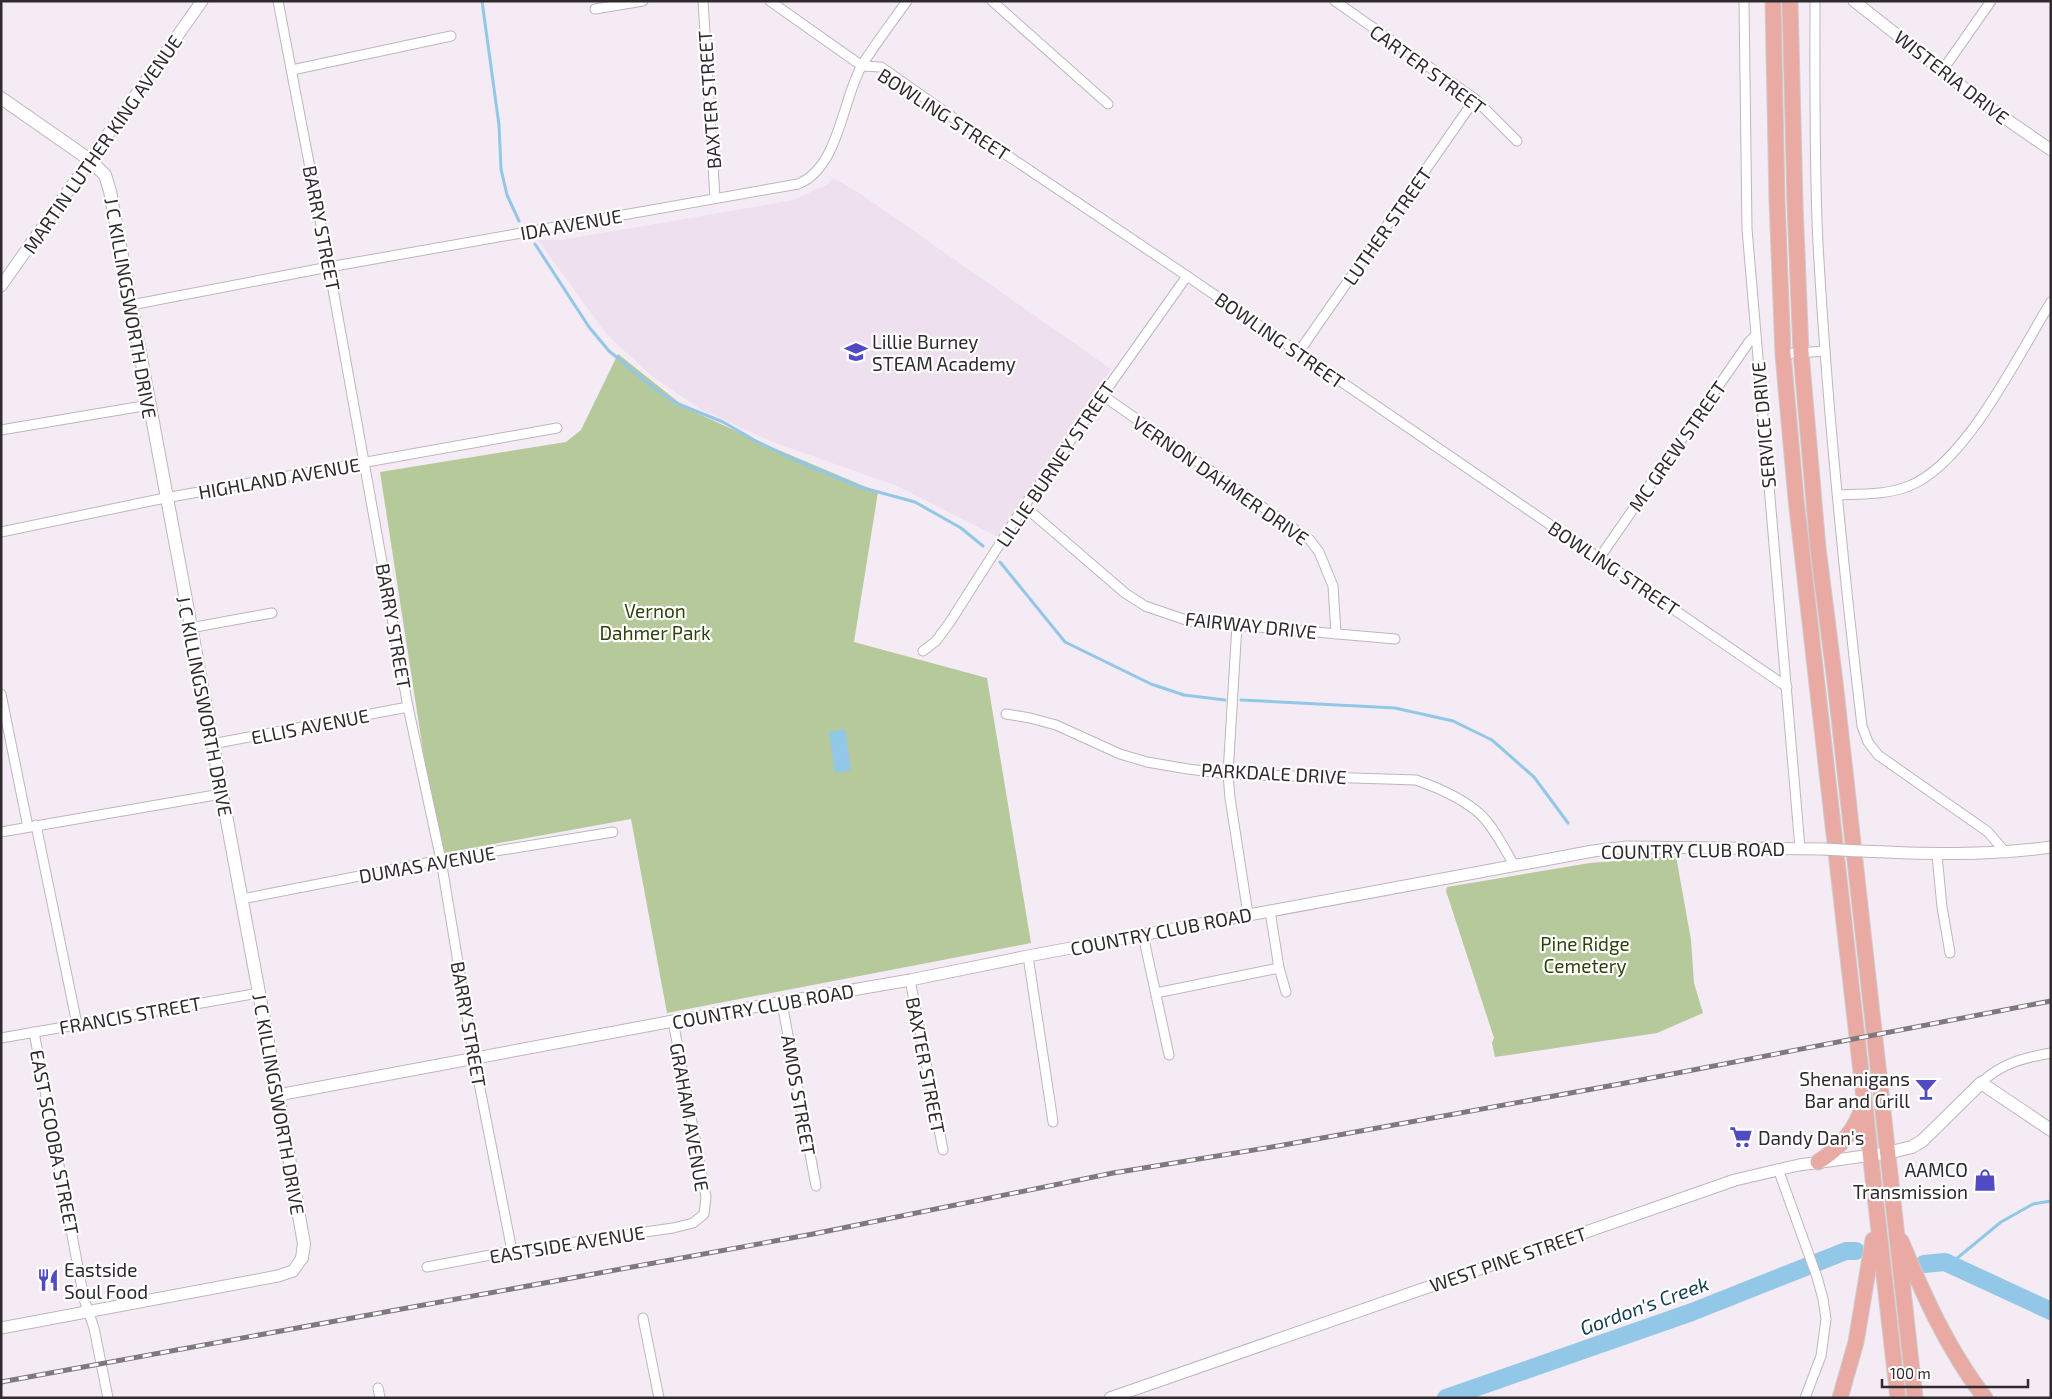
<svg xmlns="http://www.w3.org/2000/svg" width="2052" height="1399" font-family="'Exo 2',sans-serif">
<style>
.built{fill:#efe0f0}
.green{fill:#b6c99b}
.water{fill:#93c7e7}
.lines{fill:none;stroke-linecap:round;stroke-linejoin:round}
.stream{stroke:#93c7e7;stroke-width:3}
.river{stroke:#93c7e7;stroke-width:18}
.minor-casing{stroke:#beb6bf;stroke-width:11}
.tertiary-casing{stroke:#beb6bf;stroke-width:13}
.secondary-casing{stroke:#beb6bf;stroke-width:14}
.primary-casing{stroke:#cdcccd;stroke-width:17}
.minor{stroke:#fff;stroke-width:9}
.tertiary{stroke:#fff;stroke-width:11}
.secondary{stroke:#fff;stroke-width:12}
.primary{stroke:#e9aaa4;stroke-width:15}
.rail-casing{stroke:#7f797f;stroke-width:5}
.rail{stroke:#fff;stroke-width:3;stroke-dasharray:9;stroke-linecap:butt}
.tertiary-bridge-casing{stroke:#beb6bf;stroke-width:13;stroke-linecap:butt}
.tertiary-bridge{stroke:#fff;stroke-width:11}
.labels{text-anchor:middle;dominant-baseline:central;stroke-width:4.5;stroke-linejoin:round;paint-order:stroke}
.street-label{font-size:19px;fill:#2e2a2e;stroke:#fff}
.poi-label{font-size:19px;fill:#2e2a2e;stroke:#fff;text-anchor:start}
.park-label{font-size:19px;fill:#30420b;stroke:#fff}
.water-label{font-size:20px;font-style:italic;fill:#154056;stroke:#fff}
</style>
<rect width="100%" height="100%" fill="#f4ebf4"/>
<polygon class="built" points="833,178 858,192 1111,369 998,537 897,486 770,441 700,409 653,377 607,335 538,240 561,240 794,200 828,184"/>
<g class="green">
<polygon points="618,354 686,408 762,443 878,492 854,642 987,678 1031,943 667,1013 631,819 439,854 380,472 566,442 581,430"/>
<polygon points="1676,856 1691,940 1694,983 1703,1013 1657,1033 1495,1057 1492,1043 1494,1038 1446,891 1447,887 1590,863"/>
</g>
<polygon class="water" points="845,729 851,770 835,773 829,732"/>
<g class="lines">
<g class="stream">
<polyline points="482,1 499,125 501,169 507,195 519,221"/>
<polyline points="535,244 589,327 609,351 659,392 676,403 723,422 756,441 795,460 860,487 915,502 961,528 983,546"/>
<polyline points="1000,562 1065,642 1151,684 1184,695 1225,700"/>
<polyline points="1241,700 1395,708 1453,721 1492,740 1534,777 1568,823"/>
<polyline points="1950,1264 2001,1222 2033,1204 2051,1201"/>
</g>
<g class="river">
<polyline points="1924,1264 1945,1262 2051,1311"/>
<polyline points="1446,1398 1692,1312 1846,1251 1856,1251"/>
</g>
<defs>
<g id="minor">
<polyline points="278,1 329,267 408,707 441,860 474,1058 512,1251"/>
<polyline points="703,1 715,198"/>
<polyline points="770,1 862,66 881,67 992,145 1187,276 1787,687"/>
<polyline points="992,1 1108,104"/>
<polyline points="1335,1 1475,99 1517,141"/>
<polyline points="1744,1 1747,229 1800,848"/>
<path d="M 1815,1 C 1815,82 1814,163 1818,244 C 1827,405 1843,566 1862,726 L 1868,742 L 1878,755 L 1988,832 L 2006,853"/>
<polyline points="595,9 643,1"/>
<polyline points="292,70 451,36"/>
<polyline points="1942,71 1991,1"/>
<path d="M 131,305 L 329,267 L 798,184 C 839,168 842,100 862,65 C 876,43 892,22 907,1"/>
<polyline points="1298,353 1475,99"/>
<polyline points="1783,354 1825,351"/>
<polyline points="1102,395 1310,540 1319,552 1333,586 1336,634"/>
<polyline points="1,430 149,405"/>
<path d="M 1838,495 C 1861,494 1887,495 1909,486 C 1966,464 2018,355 2051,302"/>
<polyline points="1024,506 1125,593 1145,606 1189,621 1395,639"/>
<polyline points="1,532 165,498 557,428"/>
<polyline points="1600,557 1749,342 1755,336"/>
<polyline points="1237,625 1228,774 1230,798 1248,914"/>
<polyline points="190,628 272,613"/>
<polyline points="923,651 936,641 950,622 1024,506 1187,276"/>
<polyline points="1,694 28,827"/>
<path d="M 1006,714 L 1030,718 L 1056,725 L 1120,754 L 1147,762 L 1188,769 L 1228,774 L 1416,780 C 1439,788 1463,798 1481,815 C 1495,829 1504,848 1514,865"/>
<polyline points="212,744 408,707"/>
<polyline points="36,825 77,1024"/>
<polyline points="1,832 221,794"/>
<polyline points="1937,855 1942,907 1950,953"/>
<polyline points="242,899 441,860 613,832"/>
<polyline points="1270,911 1279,968 1286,992"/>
<polyline points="1143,935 1169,1055"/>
<polyline points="1028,956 1053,1122"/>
<polyline points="910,980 943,1150"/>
<polyline points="1156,993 1279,968"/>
<polyline points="782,1003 816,1186"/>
<polyline points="34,1032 84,1299 94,1328 108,1398"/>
<polyline points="1,1038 259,993"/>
<path d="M 1981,1083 C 2001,1063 2024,1058 2051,1053"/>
<polyline points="1778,1169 1817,1277 1823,1299 1826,1319 1821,1356 1805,1398"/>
<polyline points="427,1267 512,1251 673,1228 693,1223 704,1214 706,1197 673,1021"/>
<polyline points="643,1318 659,1398"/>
<polyline points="378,1388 380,1398"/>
</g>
<g id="tertiary">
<polyline points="1854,1 1983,103 2051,150"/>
<polyline points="1,286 202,1"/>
<path d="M 1860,851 C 1925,854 1987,856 2051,847"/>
<polyline points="278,1095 673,1021 910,980 1028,956 1593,851 1627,847 1823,849"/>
<polyline points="1,1328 278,1276 293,1271 302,1258"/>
<polyline points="1110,1398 1735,1180 1799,1165 1887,1153"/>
</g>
<g id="secondary">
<polyline points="1,98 90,160 105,175 110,191 278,1095 304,1244 302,1258"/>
<polyline points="1887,1153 1912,1147 1922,1141 1981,1083 2051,1130"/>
</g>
<g id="primary">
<polyline points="1773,1 1777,200 1783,354 1796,499 1898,1398"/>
<polyline points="1790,1 1795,205 1801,353 1818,548 1835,682 1915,1398"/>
<path d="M 1818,1162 C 1840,1148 1855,1131 1863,1106"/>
<path d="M 1901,1241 C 1924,1296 1948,1350 1985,1398"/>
<polyline points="1840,1398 1856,1342 1873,1240"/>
</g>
</defs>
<use href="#minor" class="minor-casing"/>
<use href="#tertiary" class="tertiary-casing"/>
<use href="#secondary" class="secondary-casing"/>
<use href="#primary" class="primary-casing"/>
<use href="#minor" class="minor"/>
<use href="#tertiary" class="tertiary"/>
<use href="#secondary" class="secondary"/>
<use href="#primary" class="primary"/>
<defs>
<polyline id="rail" points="1,1382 813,1234 1113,1173 1278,1146 1620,1084 2051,1001"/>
</defs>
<use href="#rail" class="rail-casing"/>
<use href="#rail" class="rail"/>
<defs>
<polyline id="tertiary-bridge" points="1823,849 1860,851"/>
</defs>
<use href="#tertiary-bridge" class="tertiary-bridge-casing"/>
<use href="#tertiary-bridge" class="tertiary-bridge"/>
</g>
<defs>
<symbol id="school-bare" viewBox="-9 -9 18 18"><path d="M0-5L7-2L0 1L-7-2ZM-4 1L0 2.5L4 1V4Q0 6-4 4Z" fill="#504bc2" stroke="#fff" stroke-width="2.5" paint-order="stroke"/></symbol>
<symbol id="bar-bare" viewBox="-9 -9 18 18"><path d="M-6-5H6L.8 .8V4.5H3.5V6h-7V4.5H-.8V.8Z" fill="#504bc2" stroke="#fff" stroke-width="2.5" paint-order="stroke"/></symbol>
<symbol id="supermarket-bare" viewBox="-9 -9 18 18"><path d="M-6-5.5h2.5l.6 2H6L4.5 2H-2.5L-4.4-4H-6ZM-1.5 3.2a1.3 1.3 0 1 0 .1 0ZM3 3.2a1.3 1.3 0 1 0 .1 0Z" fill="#504bc2" stroke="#fff" stroke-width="2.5" paint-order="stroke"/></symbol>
<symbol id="shop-bare" viewBox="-9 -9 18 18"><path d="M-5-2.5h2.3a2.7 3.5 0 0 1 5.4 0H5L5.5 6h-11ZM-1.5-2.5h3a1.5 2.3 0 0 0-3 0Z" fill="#504bc2" stroke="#fff" stroke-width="2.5" paint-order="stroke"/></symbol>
<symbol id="restaurant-bare" viewBox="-9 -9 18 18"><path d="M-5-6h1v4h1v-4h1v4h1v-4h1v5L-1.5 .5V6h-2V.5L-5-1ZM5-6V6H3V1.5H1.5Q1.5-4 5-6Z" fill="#504bc2" stroke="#fff" stroke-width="2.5" paint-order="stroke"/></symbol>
</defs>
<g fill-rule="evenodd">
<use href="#school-bare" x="840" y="336" width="32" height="32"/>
<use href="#bar-bare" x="1910" y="1073" width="32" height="32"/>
<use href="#supermarket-bare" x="1725" y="1121" width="32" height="32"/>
<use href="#shop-bare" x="1969" y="1164" width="32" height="32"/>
<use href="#restaurant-bare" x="32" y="1264" width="32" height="32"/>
</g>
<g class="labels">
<g class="street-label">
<text transform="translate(1428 69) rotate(36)">CARTER STREET</text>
<text transform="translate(1952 77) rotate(38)">WISTERIA DRIVE</text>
<text transform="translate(709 100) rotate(-94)">BAXTER STREET</text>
<text transform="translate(944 114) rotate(33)">BOWLING STREET</text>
<text transform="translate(102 144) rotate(-55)">MARTIN LUTHER KING AVENUE</text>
<text transform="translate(571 224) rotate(-10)">IDA AVENUE</text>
<text transform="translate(1387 226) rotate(-55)">LUTHER STREET</text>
<text transform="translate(322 228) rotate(79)">BARRY STREET</text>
<text transform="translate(131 308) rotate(80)">J C KILLINGSWORTH DRIVE</text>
<text transform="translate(1280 340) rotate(35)">BOWLING STREET</text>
<text transform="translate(1763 425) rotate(-95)">SERVICE DRIVE</text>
<text transform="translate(1677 446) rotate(-55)">MC GREW STREET</text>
<text transform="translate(1055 464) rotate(-56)">LILLIE BURNEY STREET</text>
<text transform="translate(279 478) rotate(-10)">HIGHLAND AVENUE</text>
<text transform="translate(1221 480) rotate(35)">VERNON DAHMER DRIVE</text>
<text transform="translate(1614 568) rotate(34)">BOWLING STREET</text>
<text transform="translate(1251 625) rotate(6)">FAIRWAY DRIVE</text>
<text transform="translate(394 626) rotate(80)">BARRY STREET</text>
<text transform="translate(205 706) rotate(79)">J C KILLINGSWORTH DRIVE</text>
<text transform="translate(310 726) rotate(-11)">ELLIS AVENUE</text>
<text transform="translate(1274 773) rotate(3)">PARKDALE DRIVE</text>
<text transform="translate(1693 850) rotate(-1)">COUNTRY CLUB ROAD</text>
<text transform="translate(427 864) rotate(-10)">DUMAS AVENUE</text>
<text transform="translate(1161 931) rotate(-11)">COUNTRY CLUB ROAD</text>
<text transform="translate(763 1006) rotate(-10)">COUNTRY CLUB ROAD</text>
<text transform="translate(130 1015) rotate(-10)">FRANCIS STREET</text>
<text transform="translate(469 1024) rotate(80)">BARRY STREET</text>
<text transform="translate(926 1065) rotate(79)">BAXTER STREET</text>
<text transform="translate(799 1095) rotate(80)">AMOS STREET</text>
<text transform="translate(279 1104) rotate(80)">J C KILLINGSWORTH DRIVE</text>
<text transform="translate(690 1117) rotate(80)">GRAHAM AVENUE</text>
<text transform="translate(55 1142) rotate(79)">EAST SCOOBA STREET</text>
<text transform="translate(567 1244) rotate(-9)">EASTSIDE AVENUE</text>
<text transform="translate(1508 1259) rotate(-19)">WEST PINE STREET</text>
</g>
<g class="poi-label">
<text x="872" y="341">Lillie Burney<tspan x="872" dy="22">STEAM Academy</tspan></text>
<text x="1910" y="1078" text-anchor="end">Shenanigans<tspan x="1910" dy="22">Bar and Grill</tspan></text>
<text x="1758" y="1137">Dandy Dan's</text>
<text x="1968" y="1169" text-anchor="end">AAMCO<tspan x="1968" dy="22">Transmission</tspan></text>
<text x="64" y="1269">Eastside<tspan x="64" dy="22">Soul Food</tspan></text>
</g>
<g class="park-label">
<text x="655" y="610">Vernon<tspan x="655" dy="22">Dahmer Park</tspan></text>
<text x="1585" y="943">Pine Ridge<tspan x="1585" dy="22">Cemetery</tspan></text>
</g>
<g class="water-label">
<text transform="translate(1644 1305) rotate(-20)">Gordon's Creek</text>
</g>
</g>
<rect width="2052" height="1399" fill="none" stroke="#2e2a2e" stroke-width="5"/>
<path d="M1882 1379v8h146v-8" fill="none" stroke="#2e2a2e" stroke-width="2.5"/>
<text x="1890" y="1379" font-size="15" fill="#2e2a2e" stroke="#ffffff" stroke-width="4" paint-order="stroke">100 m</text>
</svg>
